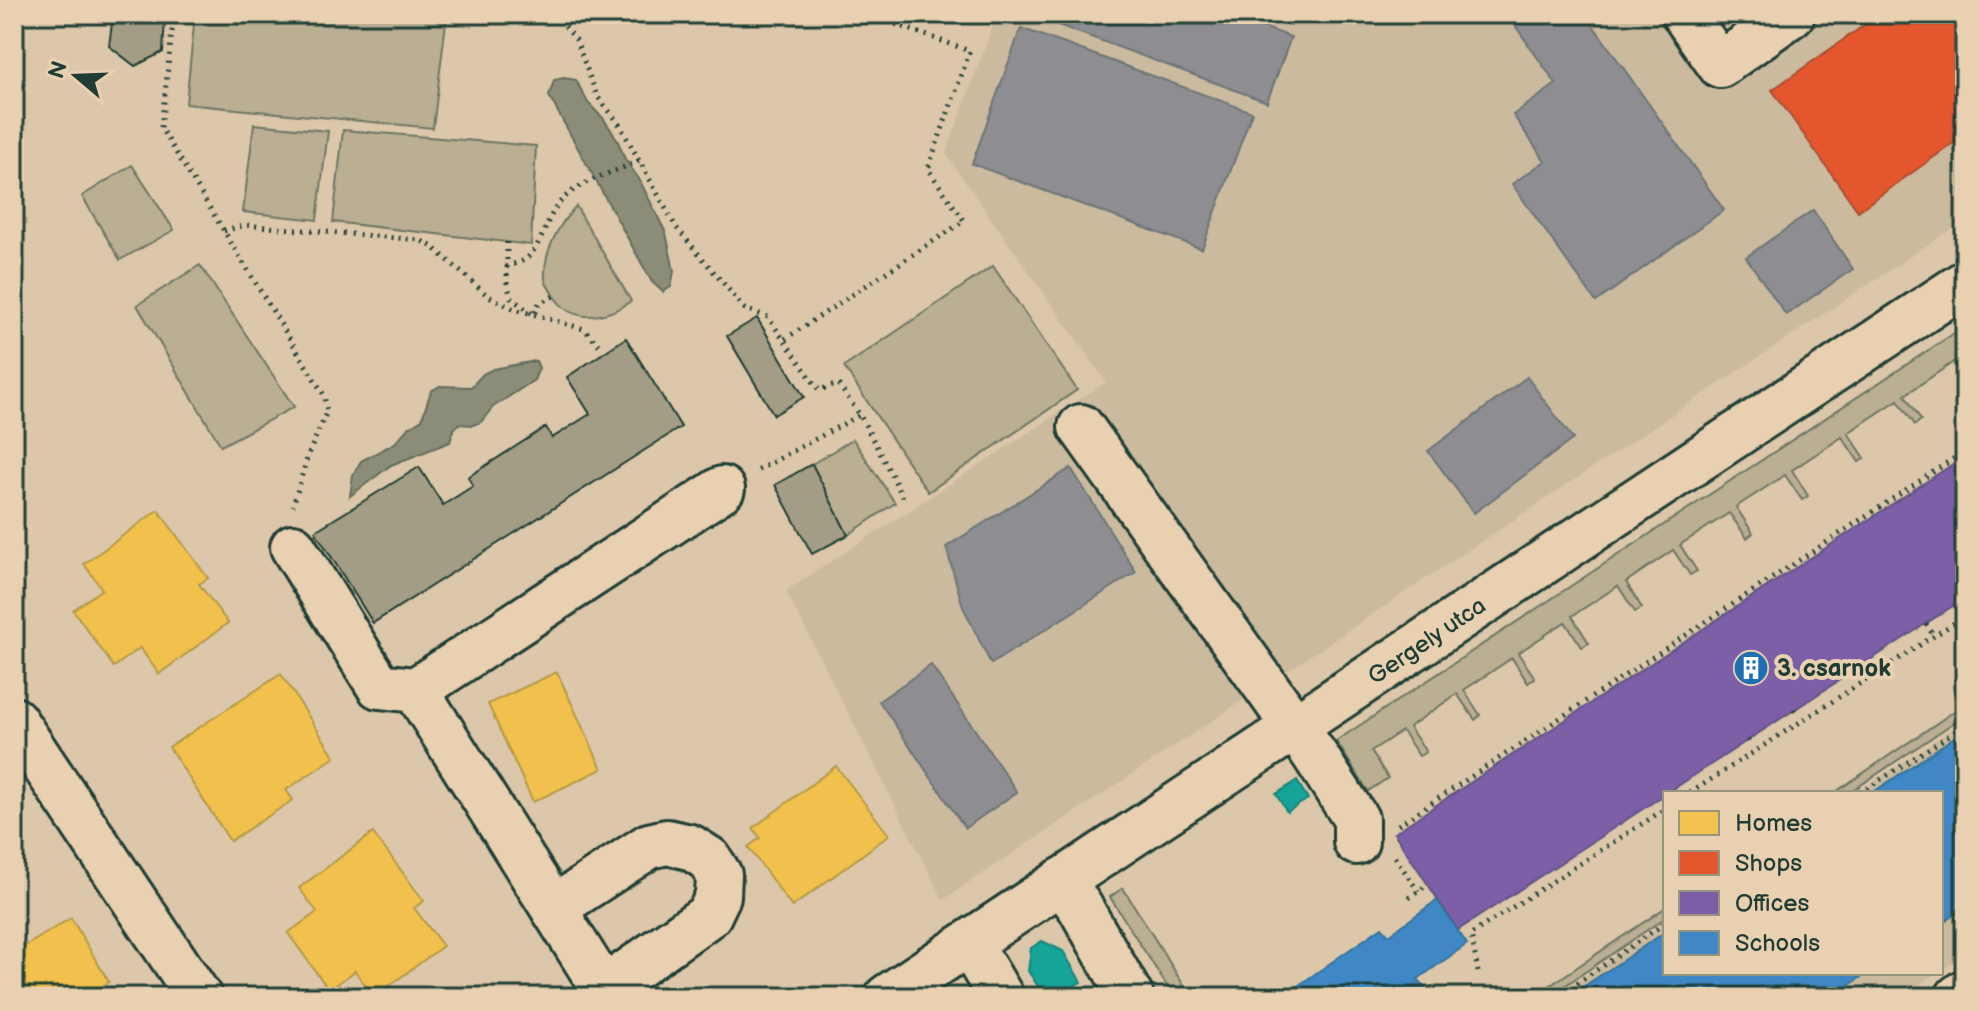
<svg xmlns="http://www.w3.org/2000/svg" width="1979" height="1011" font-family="'Balsamiq Sans',sans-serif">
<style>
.built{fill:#ccba9f}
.green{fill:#baae93;stroke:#6c7664;stroke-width:2}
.water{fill:#8c8d78;stroke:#606d5d;stroke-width:2}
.homes{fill:#f2c14e;stroke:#b39946;stroke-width:2}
.shops{fill:#e4572e;stroke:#a94f30;stroke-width:2}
.offices{fill:#7b5ea7;stroke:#5f5484;stroke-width:2}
.schools{fill:#3f88c5;stroke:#35729a;stroke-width:2}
.public{fill:#17a398;stroke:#19847a;stroke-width:2}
.industry{fill:#8d8d92;stroke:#6c7576;stroke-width:2}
.building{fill:#a39d85;stroke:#1f3d34;stroke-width:2}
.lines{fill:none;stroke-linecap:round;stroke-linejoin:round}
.minor-casing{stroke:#1f3d34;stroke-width:50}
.path{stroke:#1f3d34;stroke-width:5;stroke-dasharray:2 6;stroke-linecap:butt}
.minor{stroke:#e9d0b1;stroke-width:44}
.labels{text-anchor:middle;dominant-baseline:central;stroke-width:8;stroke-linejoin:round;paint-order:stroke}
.street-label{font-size:24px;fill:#1f3d34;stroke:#e9d0b1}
.poi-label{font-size:24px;font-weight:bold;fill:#1f3d34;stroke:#e9d0b1;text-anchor:start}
</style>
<rect width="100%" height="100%" fill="#ddc7aa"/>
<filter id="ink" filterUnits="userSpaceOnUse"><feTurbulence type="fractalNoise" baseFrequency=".0125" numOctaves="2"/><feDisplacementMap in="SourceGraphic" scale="16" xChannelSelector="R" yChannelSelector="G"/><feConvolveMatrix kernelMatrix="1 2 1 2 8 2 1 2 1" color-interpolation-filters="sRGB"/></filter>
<g filter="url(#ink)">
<g class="built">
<polygon points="997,14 1965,14 1965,220 943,900 786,591 1106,382 946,154"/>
<polygon points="1965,720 1965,954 1941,971 1941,793 1857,793"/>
<polygon points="1665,922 1665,973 1937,973 1900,997 1554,997"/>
</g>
<g class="green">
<polygon points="195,14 447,14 433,128 186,104"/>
<polygon points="254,124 328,131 317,220 243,212"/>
<polygon points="343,130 536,146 531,245 333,222"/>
<polygon points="132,165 174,230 120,260 82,196"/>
<path d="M 576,206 L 631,301 C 606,319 572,325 554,296 C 551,291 546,285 545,279 C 543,252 559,224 576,206 Z"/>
<polygon points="200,265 294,407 221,446 137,305"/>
<polygon points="993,266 1077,390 928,492 844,367"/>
<polygon points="1965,326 1965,354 1962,357 1965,362 1965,375 1955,361 1905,395 1921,420 1915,425 1898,400 1848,433 1865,458 1859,462 1842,437 1792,470 1808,496 1802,500 1785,475 1736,507 1753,533 1747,538 1729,513 1680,545 1697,571 1690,575 1673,550 1626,582 1642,608 1635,612 1618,586 1572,616 1589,643 1582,647 1565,622 1518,653 1535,678 1528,683 1512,658 1464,690 1480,715 1475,720 1457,694 1409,727 1426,752 1419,756 1402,731 1371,751 1388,778 1368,791 1336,741"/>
<polygon points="853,439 895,503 848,535 812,464"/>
<polygon points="1965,704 1965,715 1849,793 1834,793"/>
<polygon points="1123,888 1191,997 1174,997 1110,897"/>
<polygon points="1665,908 1665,918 1548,997 1533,997"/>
</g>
<g class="water">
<polygon points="564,78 576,80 588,103 603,118 617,139 625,159 639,179 666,233 674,271 671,287 663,292 652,282 549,96 554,80"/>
<polygon points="536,361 539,368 534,380 493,407 481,422 473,425 459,424 454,429 450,442 391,465 350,496 353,475 361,461 395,443 408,428 422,419 431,391 440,386 471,387 483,374 493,369"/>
</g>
<g class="homes">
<polygon points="158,510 208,578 199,584 228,623 159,674 140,648 114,667 73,610 102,589 84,564"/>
<polygon points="557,672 602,769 533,802 488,704"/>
<polygon points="281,674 335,757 286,790 293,800 230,841 169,747"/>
<polygon points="836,766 889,835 792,907 748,847 760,838 753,828"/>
<polygon points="373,833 424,901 414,908 443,946 374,997 355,971 329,990 288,933 317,912 299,888"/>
<polygon points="71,918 109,982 84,997 14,997 14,953"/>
</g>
<polygon class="shops" points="1880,14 1964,14 1965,135 1858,211 1772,90"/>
<polygon class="offices" points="1965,456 1965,598 1458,930 1394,833"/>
<g class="schools">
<polygon points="1965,730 1965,907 1941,924 1941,793 1872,793"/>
<polygon points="1437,900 1467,944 1418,979 1429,995 1426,997 1282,997 1382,927 1389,935"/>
<polygon points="1665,932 1665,973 1867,973 1832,997 1568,997"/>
</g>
<g class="public">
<polygon points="1297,781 1308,799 1287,812 1276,794"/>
<polygon points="1042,941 1063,951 1081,982 1055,997 1045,997 1028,971 1031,948"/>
</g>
<g class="industry">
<polygon points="1050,14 1228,14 1291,37 1267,102 1047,21"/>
<polygon points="1507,14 1585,14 1724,210 1596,302 1512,184 1545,161 1513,115 1556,84"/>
<polygon points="1021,28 1252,112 1202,249 972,164"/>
<polygon points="1813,210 1853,269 1786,315 1746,257"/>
<polygon points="1527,377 1573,439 1474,513 1428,451"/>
<polygon points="1071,468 1136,572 991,664 963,607 946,547"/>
<polygon points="931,665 1017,792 965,828 879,701"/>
</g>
<g class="building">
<polygon points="118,14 156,14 165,19 163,52 135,66 109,46 113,16"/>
<polygon points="757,318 804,397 774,415 727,336"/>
<polygon points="626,338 681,427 373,623 315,531 419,467 443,505 473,486 468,477 546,427 552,438 590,414 567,377"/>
<polygon points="812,464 848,535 812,554 775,485"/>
</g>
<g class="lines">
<defs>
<g id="minor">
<polyline points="1684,14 1720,65 1792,14"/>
<polyline points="1081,427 1314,754 1356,819 1356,842"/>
<polyline points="293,547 379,686 416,690"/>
<polyline points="14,720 199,997"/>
<polyline points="1061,881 1080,907 1131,997"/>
<polyline points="554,908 649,846 667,842 690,847 709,859 719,875 718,896 709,915 604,989"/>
<polyline points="969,943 1001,997"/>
<polyline points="609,997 416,690 722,489"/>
<polyline points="887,997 1965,283"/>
<polyline points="1958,997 1965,992"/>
</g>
</defs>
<use href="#minor" class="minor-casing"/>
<g class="path">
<polyline points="174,14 161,128 324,395 327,411 307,458 293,506"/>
<polyline points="555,14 576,40 597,96 618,122 676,227 745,309 768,317 819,390 838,384 860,415 903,497"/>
<polyline points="224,231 245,225 420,240 433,247 488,296 514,309 584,329 599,345"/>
<polyline points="507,242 507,283 511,298 534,315 539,303 554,296"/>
<path d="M 506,267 C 512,264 519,263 524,260 C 544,247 545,214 565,197 C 585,179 615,172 639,161"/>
<polyline points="785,339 964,221 928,169 970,51 867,14"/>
<polyline points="758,470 860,415"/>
<polyline points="1926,624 1934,636"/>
<polyline points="1794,710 1798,717"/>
<polyline points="1748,740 1752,747"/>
<polyline points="1690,793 1965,616"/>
<polyline points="1860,793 1965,725"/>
<polyline points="1398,825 1965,451"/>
<polyline points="1395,857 1418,891"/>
<polyline points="1409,898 1427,885"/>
<polyline points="1478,972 1471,934 1665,809"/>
<polyline points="1264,997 1275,989"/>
<polyline points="1557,997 1665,923"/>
<polyline points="1868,997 1881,992 1888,997"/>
</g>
<use href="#minor" class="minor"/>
</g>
</g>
<defs>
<symbol id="building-disc" viewBox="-11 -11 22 22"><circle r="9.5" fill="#1f6fb2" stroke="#e9d0b1"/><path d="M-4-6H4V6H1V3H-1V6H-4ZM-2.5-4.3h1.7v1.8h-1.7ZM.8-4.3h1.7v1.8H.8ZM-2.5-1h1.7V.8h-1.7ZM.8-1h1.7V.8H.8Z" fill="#fff"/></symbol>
</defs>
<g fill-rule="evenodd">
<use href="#building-disc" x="1731" y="648" width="40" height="40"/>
</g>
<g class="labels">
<g class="street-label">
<text transform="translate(1427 641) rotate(-34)">Gergely utca</text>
</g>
<g class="poi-label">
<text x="1777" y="668">3. csarnok</text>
</g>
</g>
<rect width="1979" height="1011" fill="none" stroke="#e9d0b1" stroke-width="48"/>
<rect x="24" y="24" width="1931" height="963" fill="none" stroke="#1f3d34" stroke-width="3" filter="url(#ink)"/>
<rect x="1663" y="791" width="280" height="184" fill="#e9d0b1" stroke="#98957f" stroke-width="2"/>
<rect x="1679" y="811" width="40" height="24" fill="#f2c14e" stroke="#98957f" stroke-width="2"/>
<text x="1735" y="831" font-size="24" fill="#1f3d34">Homes</text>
<rect x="1679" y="851" width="40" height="24" fill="#e4572e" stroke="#98957f" stroke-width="2"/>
<text x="1735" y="871" font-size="24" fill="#1f3d34">Shops</text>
<rect x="1679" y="891" width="40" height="24" fill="#7b5ea7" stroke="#98957f" stroke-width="2"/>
<text x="1735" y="911" font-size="24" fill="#1f3d34">Offices</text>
<rect x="1679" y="931" width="40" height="24" fill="#3f88c5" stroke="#98957f" stroke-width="2"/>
<text x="1735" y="951" font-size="24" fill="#1f3d34">Schools</text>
<g transform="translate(76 76) rotate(289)" stroke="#e9d0b1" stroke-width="6" paint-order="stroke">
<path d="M0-6L14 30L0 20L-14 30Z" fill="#1f3d34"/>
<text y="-12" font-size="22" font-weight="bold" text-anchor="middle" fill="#1f3d34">N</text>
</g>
</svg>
